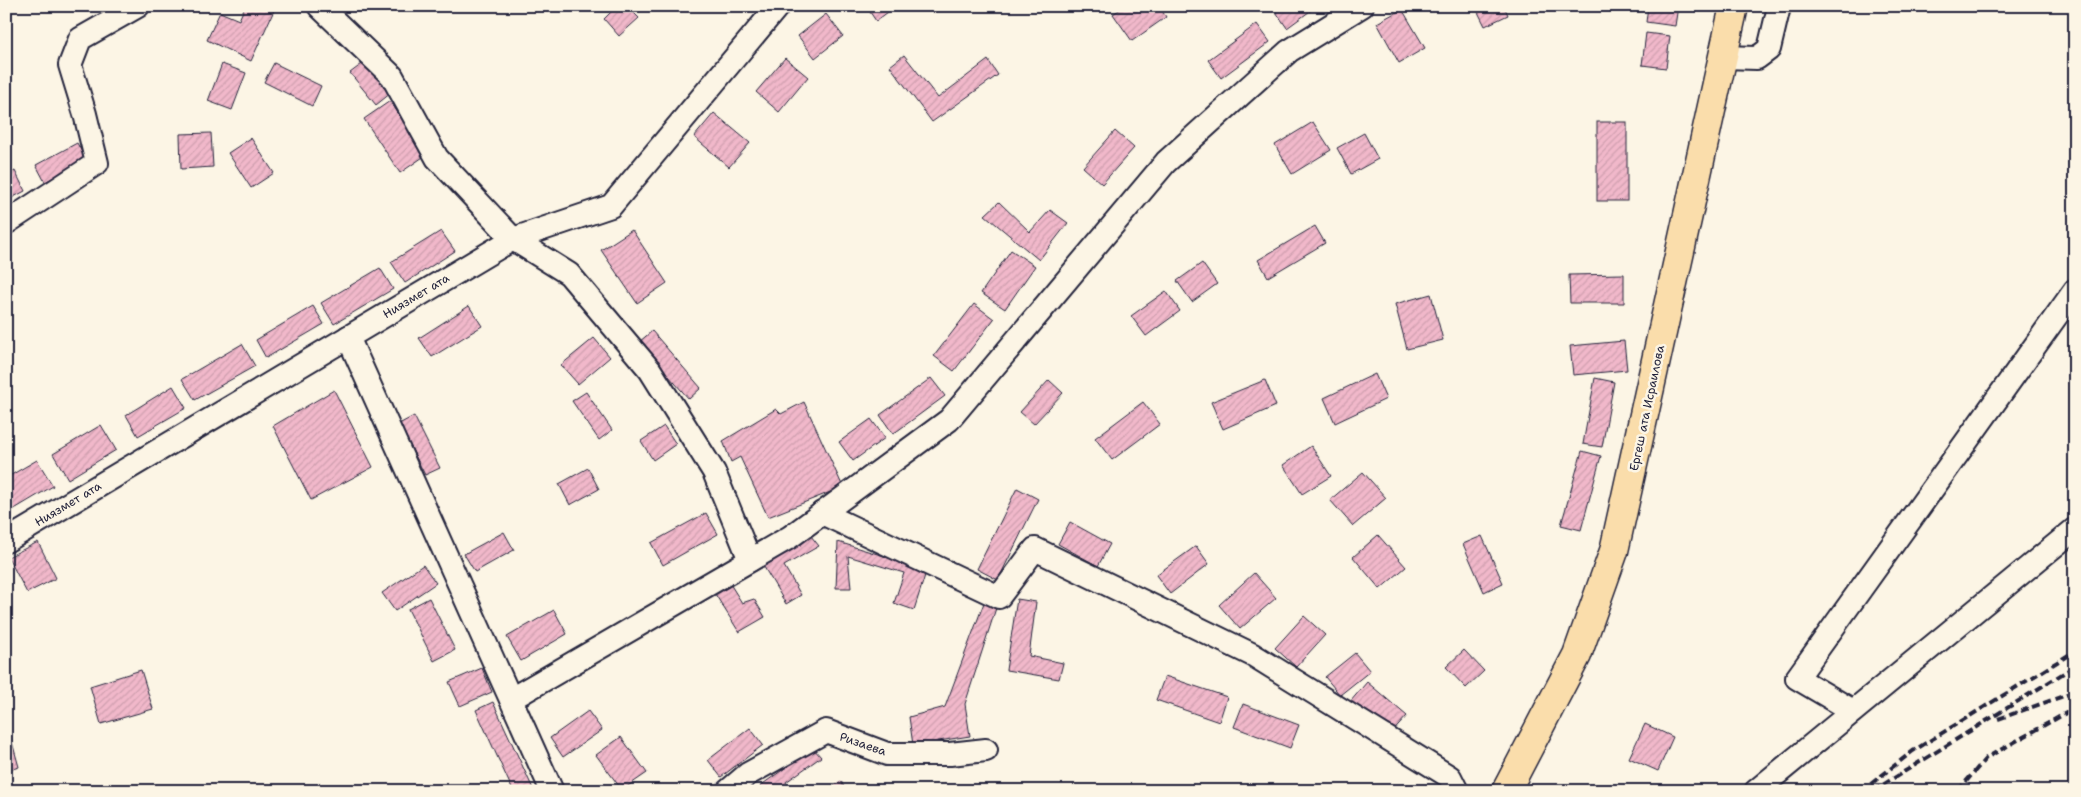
<svg xmlns="http://www.w3.org/2000/svg" width="2081" height="797" font-family="'Shantell Sans',sans-serif">
<style>
.building{fill:url(#building-hatch);stroke:#22223b}
.lines{fill:none;stroke-linecap:round;stroke-linejoin:round}
.minor-casing{stroke:#22223b;stroke-width:26}
.major-casing{stroke:#22223b;stroke-width:31}
.minor{stroke:#fcf5e5;stroke-width:22}
.major{stroke:#faddab;stroke-width:28}
.rail{stroke:#22223b;stroke-width:4;stroke-dasharray:8 4;stroke-linecap:butt}
.labels{text-anchor:middle;dominant-baseline:central;stroke-width:5;stroke-linejoin:round;paint-order:stroke}
.street-label{font-size:12px;fill:#22223b;stroke:#fcf5e5}
</style>
<defs>
<pattern id="building-hatch" width="6" height="6" patternUnits="userSpaceOnUse" patternTransform="scale(1.25)"><rect width="6" height="6" fill="#f1b8ca"/><path d="M-1 1l2-2M0 6l6-6M5 7l2-2" fill="none" stroke="#ce9eae"/></pattern>
</defs>
<rect width="100%" height="100%" fill="#fcf5e5"/>
<filter id="ink" filterUnits="userSpaceOnUse"><feTurbulence type="fractalNoise" baseFrequency=".02" numOctaves="2"/><feDisplacementMap in="SourceGraphic" scale="10" xChannelSelector="R" yChannelSelector="G"/><feConvolveMatrix kernelMatrix="1 2 1 2 8 2 1 2 1" color-interpolation-filters="sRGB"/></filter>
<g filter="url(#ink)">
<g class="building">
<polygon points="245,6 276,6 251,61 207,40 220,12 239,20"/>
<polygon points="617,6 627,6 639,18 619,36 604,19"/>
<polygon points="866,6 896,6 876,21"/>
<polygon points="1125,6 1159,6 1166,17 1132,41 1113,14"/>
<polygon points="1272,6 1317,6 1287,28"/>
<polygon points="1475,6 1504,6 1508,15 1485,26"/>
<polygon points="1648,6 1678,6 1675,26 1646,22"/>
<polygon points="1402,9 1425,48 1399,63 1377,23"/>
<polygon points="826,14 843,36 815,58 798,36"/>
<polygon points="1257,24 1270,42 1221,78 1208,60"/>
<polygon points="1646,33 1670,36 1666,68 1642,65"/>
<polygon points="904,55 938,98 988,60 998,75 932,122 890,66"/>
<polygon points="785,58 808,77 779,112 756,92"/>
<polygon points="366,61 391,93 376,105 350,73"/>
<polygon points="274,63 321,86 312,106 264,82"/>
<polygon points="222,64 246,73 232,110 208,101"/>
<polygon points="390,101 426,155 400,173 364,119"/>
<polygon points="714,113 750,143 729,167 694,137"/>
<polygon points="1313,122 1331,150 1292,174 1275,145"/>
<rect x="1597" y="122" width="30" height="79"/>
<polygon points="1115,131 1134,148 1102,184 1083,167"/>
<polygon points="211,133 213,167 181,169 180,134"/>
<polygon points="1364,133 1378,159 1351,174 1337,148"/>
<polygon points="251,138 274,173 251,188 228,153"/>
<polygon points="77,143 86,160 45,182 36,165"/>
<polygon points="15,171 25,191 6,201 6,175"/>
<polygon points="999,202 1030,232 1050,210 1068,223 1039,260 985,215"/>
<polygon points="1315,226 1325,243 1268,277 1258,260"/>
<polygon points="632,230 667,283 637,303 601,250"/>
<polygon points="441,231 455,251 405,283 391,262"/>
<polygon points="1011,250 1035,266 1005,309 981,293"/>
<polygon points="1202,263 1217,284 1192,302 1177,281"/>
<polygon points="380,268 393,289 334,324 321,303"/>
<polygon points="1624,274 1624,303 1570,303 1569,275"/>
<polygon points="1166,291 1180,311 1146,336 1131,316"/>
<polygon points="1431,294 1443,340 1407,349 1395,304"/>
<polygon points="974,304 994,319 954,371 934,356"/>
<polygon points="313,306 324,324 266,358 256,340"/>
<polygon points="469,306 482,326 432,357 419,338"/>
<polygon points="652,331 701,388 689,399 639,342"/>
<polygon points="594,338 610,357 578,384 561,365"/>
<polygon points="1624,341 1627,370 1573,375 1570,346"/>
<polygon points="242,344 255,366 195,400 182,379"/>
<polygon points="1375,374 1386,399 1335,423 1324,398"/>
<polygon points="931,378 945,396 893,434 880,415"/>
<polygon points="1595,378 1614,382 1602,447 1583,444"/>
<polygon points="1049,380 1063,393 1034,424 1020,412"/>
<polygon points="1265,380 1276,406 1223,429 1211,402"/>
<polygon points="173,386 186,408 138,436 126,415"/>
<polygon points="334,390 373,467 311,500 273,426"/>
<polygon points="586,392 612,430 599,440 572,401"/>
<polygon points="804,402 843,487 768,517 740,457 731,462 723,441 776,409 781,414"/>
<polygon points="1143,402 1160,424 1112,460 1095,438"/>
<polygon points="414,416 440,468 425,475 399,424"/>
<polygon points="871,419 885,438 853,461 839,442"/>
<polygon points="101,425 116,450 68,479 53,454"/>
<polygon points="664,426 676,444 653,460 641,441"/>
<polygon points="1311,446 1331,476 1302,494 1283,465"/>
<polygon points="1582,451 1601,456 1581,530 1561,525"/>
<polygon points="37,460 53,486 6,514 6,478"/>
<polygon points="588,468 599,489 570,505 559,484"/>
<polygon points="1363,472 1386,498 1353,526 1330,500"/>
<polygon points="1017,488 1038,499 998,580 977,569"/>
<polygon points="706,513 718,534 663,565 651,543"/>
<polygon points="1070,522 1110,544 1098,566 1058,544"/>
<polygon points="504,532 514,550 475,572 464,554"/>
<polygon points="1378,535 1406,567 1380,589 1353,557"/>
<polygon points="811,536 819,546 784,566 801,595 786,604 761,562"/>
<polygon points="1482,536 1503,583 1484,592 1463,544"/>
<polygon points="38,542 56,578 27,593 8,557"/>
<polygon points="838,542 927,569 914,610 894,603 904,573 848,556 851,588 836,588"/>
<polygon points="1196,546 1209,564 1170,594 1156,575"/>
<polygon points="423,565 436,583 395,611 382,593"/>
<polygon points="1254,573 1276,598 1240,629 1219,605"/>
<polygon points="727,579 742,603 754,599 765,617 739,632 710,586"/>
<polygon points="429,598 455,650 434,661 408,609"/>
<polygon points="1017,599 1036,602 1029,656 1063,663 1059,679 1006,670"/>
<polygon points="985,600 997,605 965,704 970,736 913,745 909,717 945,707"/>
<polygon points="554,610 567,634 521,661 507,637"/>
<polygon points="1304,616 1325,635 1296,667 1275,648"/>
<polygon points="1464,650 1484,671 1466,688 1446,667"/>
<polygon points="1355,653 1370,671 1340,695 1325,677"/>
<polygon points="482,668 492,692 460,706 449,682"/>
<polygon points="141,670 153,709 101,724 90,686"/>
<polygon points="1165,676 1227,697 1219,722 1156,700"/>
<polygon points="1367,682 1407,716 1390,735 1350,702"/>
<polygon points="493,702 534,791 513,791 476,710"/>
<polygon points="1243,704 1299,725 1290,748 1234,727"/>
<polygon points="588,711 602,730 563,757 550,738"/>
<polygon points="1645,724 1673,737 1658,771 1629,758"/>
<polygon points="750,728 763,745 721,777 708,760"/>
<polygon points="10,735 19,767 6,771 6,736"/>
<polygon points="621,737 647,773 622,790 596,755"/>
<polygon points="813,748 821,757 786,782 791,791 763,791 760,786"/>
<polygon points="841,781 846,791 826,791"/>
</g>
<g class="lines">
<defs>
<g id="minor">
<polyline points="319,6 392,76 437,158 513,239 569,274 650,370 714,472 750,560"/>
<polyline points="1723,57 1757,58 1769,49 1778,11 1777,6"/>
<polyline points="6,223 97,163 85,114 70,65 80,39 138,6"/>
<polyline points="348,337 552,791"/>
<polyline points="822,513 999,597 1035,549 1253,655 1450,777 1457,791"/>
<polyline points="6,541 513,239 611,206 778,6"/>
<polyline points="511,699 790,537 949,420 1166,162 1289,51 1362,6"/>
<polyline points="1853,711 1797,678 2075,290"/>
<polyline points="728,791 748,774 826,731 887,754 950,754 986,750"/>
<polyline points="1756,791 2075,529"/>
</g>
<polyline id="major" points="1506,791 1577,655 1614,551 1734,6"/>
</defs>
<use href="#minor" class="minor-casing"/>
<use href="#major" class="major-casing"/>
<use href="#minor" class="minor"/>
<use href="#major" class="major"/>
<g class="rail">
<polyline points="1998,719 2075,692"/>
<polyline points="1862,791 1913,751 2075,651"/>
<polyline points="1873,791 2075,666"/>
<polyline points="1958,791 1986,758 2075,708"/>
</g>
</g>
</g>
<g class="labels">
<g class="street-label">
<text transform="translate(416 296) rotate(-31)">Ниязмет ата</text>
<text transform="translate(1647 408) rotate(-78)">Ергеш ата Исраилова</text>
<text transform="translate(68 504) rotate(-31)">Ниязмет ата</text>
<text transform="translate(863 744) rotate(19)">Ризаева</text>
</g>
</g>
<rect width="2081" height="797" fill="none" stroke="#fcf5e5" stroke-width="25"/>
<rect x="12" y="12" width="2056" height="772" fill="none" stroke="#22223b" stroke-width="2" filter="url(#ink)"/>
</svg>
